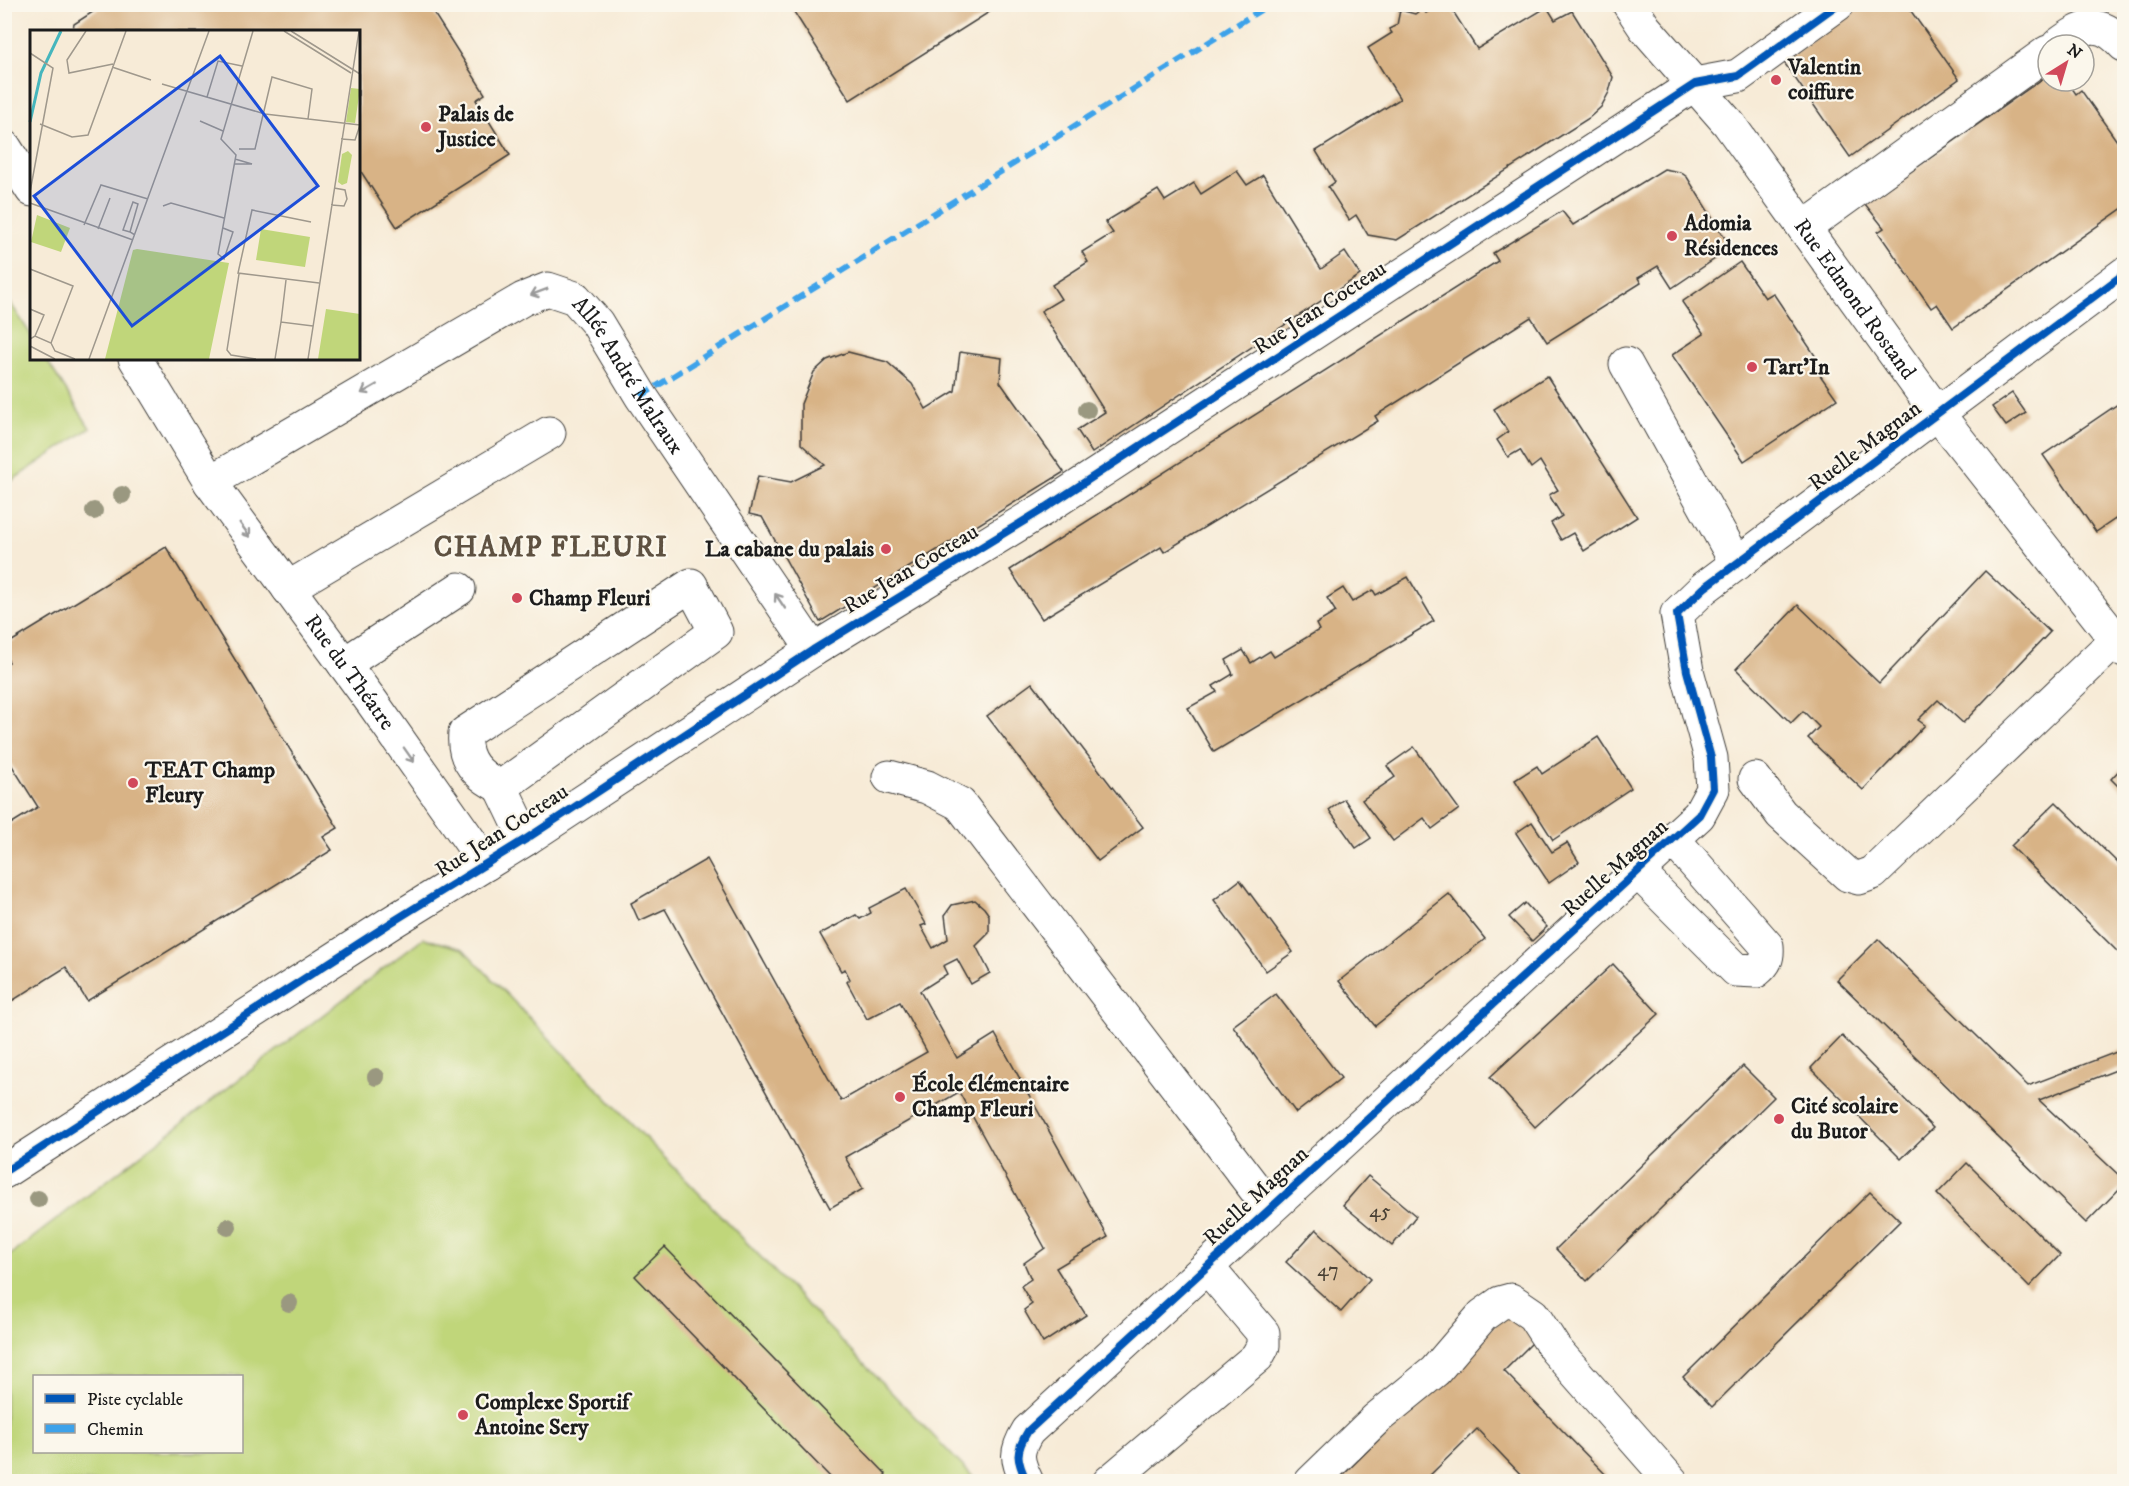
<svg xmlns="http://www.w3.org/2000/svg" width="2129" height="1486" font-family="'IM FELL DW Pica',serif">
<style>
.green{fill:#c0d67a;stroke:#6e794b;stroke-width:1.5;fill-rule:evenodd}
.building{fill:#d8b386}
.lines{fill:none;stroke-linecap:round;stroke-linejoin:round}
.minor-casing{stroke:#3d3b38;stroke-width:35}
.minor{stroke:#fff;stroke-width:33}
.quiet{stroke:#3da2ea;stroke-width:6;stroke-dasharray:12 6;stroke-linecap:butt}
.cycleway-casing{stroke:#fbf7ec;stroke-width:11}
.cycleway{stroke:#0057b8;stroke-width:8}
.tree{fill:#9a9880}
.oneway{stroke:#999}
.poi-dot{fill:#d1495b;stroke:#fbf7ec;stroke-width:2}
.labels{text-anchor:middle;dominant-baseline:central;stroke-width:4.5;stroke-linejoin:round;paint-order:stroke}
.number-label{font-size:20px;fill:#4b4236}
.poi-label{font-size:22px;font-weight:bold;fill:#1c1c1c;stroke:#fbf7ec;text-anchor:start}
.street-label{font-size:22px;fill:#1c1c1c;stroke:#fbf7ec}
.district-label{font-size:28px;font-weight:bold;letter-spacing:1.5px;fill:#5e5141;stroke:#fbf7ec}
.inset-river{fill:none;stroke:#46b6bd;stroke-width:3}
.inset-road{fill:none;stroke:#9f988c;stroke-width:1.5}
.view{fill:#1d4ed8;fill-opacity:0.15;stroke:#1d4ed8;stroke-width:3}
.inset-edge{fill:none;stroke:#1c1c1c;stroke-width:3}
</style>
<rect width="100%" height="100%" fill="#fbf7ec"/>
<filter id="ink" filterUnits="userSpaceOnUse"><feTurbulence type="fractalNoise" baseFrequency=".0167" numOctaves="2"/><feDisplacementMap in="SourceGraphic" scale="12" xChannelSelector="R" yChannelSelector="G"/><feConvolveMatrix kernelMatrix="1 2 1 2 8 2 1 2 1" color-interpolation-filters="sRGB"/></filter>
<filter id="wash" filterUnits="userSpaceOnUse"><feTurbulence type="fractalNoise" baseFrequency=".008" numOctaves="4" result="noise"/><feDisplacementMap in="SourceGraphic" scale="24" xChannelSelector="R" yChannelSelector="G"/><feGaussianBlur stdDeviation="1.35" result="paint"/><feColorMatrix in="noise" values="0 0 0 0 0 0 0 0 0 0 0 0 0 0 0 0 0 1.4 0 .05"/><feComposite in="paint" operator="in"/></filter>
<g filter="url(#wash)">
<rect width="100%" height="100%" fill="#f7ebd7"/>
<g class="green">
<polygon points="4,293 31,335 32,358 46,359 90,428 5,485"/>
<path d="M 423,938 L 463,949 L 977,1481 L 5,1482 L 5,1259 ZM 34,1376 L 242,1376 L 242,1452 L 34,1452 Z"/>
</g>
<g id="blocks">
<g class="building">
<polygon points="105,4 428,4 485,94 476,100 510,155 397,227 358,167 358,32 72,32 74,24"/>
<polygon points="789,4 1002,4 850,100"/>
<polygon points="1863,4 1906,4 1959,79 1850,157 1783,61"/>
<polygon points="1439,5 1449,5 1477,49 1547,7 1555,20 1572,11 1613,77 1609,92 1601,107 1589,118 1397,240 1368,235 1356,215 1349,220 1328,187 1335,182 1316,151 1400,99 1368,48 1392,33 1389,29 1397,25 1400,10 1415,14 1422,9 1426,13"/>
<polygon points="2048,75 2048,81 2067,81 2076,94 2081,90 2124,151 2124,207 1953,328 1937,304 1931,308 1878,232 1884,228 1865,204"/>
<polygon points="1664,169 1680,172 1687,177 1731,248 1672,288 1658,266 1638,278 1641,283 1547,342 1531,317 1375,416 1378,421 1164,552 1161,547 1042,619 1010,570 1498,261 1493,253 1562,211 1573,225"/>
<polygon points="1237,171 1247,185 1263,175 1321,269 1345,252 1360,275 1092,453 1077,430 1105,412 1041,311 1061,299 1052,285 1088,262 1082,252 1113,233 1105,222 1158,190 1165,201 1194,183 1201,194"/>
<polygon points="1740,262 1765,298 1773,293 1816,357 1810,361 1837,399 1744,461 1672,355 1704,334 1682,302"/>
<polygon points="2124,335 2124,349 2118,339"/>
<polygon points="848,352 887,362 912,384 926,409 955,391 960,352 1002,358 1000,382 1064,472 820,622 762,517 749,514 758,476 791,482 825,465 801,444 801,404 814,372 827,360"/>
<polygon points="1547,376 1637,517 1584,551 1573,533 1561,540 1551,523 1562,516 1549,495 1558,490 1540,461 1531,468 1520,450 1508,457 1497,440 1508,432 1494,409"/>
<polygon points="2012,393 2026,413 2006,426 1992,407"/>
<polygon points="2124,400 2124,513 2096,532 2043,455"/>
<polygon points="166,547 338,828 323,837 332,850 87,1001 66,967 4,1006 4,938 7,936 4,931 4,828 38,807 4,753 4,665 9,662 4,654 4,646"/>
<polygon points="1985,571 2050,632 1963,723 1938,700 1918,720 1925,725 1863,790 1808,738 1819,727 1803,711 1791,723 1736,669 1798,605 1879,683"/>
<polygon points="1408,577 1434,621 1214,752 1188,708 1217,692 1213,686 1233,674 1226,660 1243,650 1251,663 1270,651 1274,657 1319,630 1316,624 1336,612 1327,598 1343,588 1352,602 1373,590 1376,595"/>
<polygon points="1032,683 1143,827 1098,861 987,716"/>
<polygon points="1598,737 1631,788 1553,840 1515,780 1537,766 1542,774"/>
<polygon points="1414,747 1459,809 1432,829 1424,818 1393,841 1362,800 1395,777 1387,766"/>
<polygon points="2124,765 2124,792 2111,779"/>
<polygon points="1344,799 1371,838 1356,848 1329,810"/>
<polygon points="2056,802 2124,869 2124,958 2011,846"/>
<polygon points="1532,822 1552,852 1567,843 1579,862 1549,883 1516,833"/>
<polygon points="707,859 841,1101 927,1052 900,1002 867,1019 847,982 850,979 845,969 841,971 820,934 856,915 860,919 871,913 869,908 906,889 926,924 921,926 933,948 948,939 945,915 952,905 975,900 984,908 989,915 989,933 976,946 990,973 971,984 957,959 943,966 947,974 920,991 957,1058 995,1034 1108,1237 1056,1268 1086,1315 1043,1343 1024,1310 1032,1304 1021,1286 1031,1279 1024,1263 1045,1248 959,1092 845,1157 863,1189 830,1208 665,909 639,921 631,903"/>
<polygon points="1240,880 1293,952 1266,971 1214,900"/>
<polygon points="1449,894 1485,939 1375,1026 1339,981"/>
<polygon points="1525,903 1547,927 1532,941 1509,917"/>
<polygon points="1878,939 2028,1086 2124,1049 2124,1067 2039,1100 2124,1180 2124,1184 2086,1223 1837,980"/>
<polygon points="1613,964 1659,1014 1535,1127 1490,1077"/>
<polygon points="1276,994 1341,1078 1296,1113 1233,1026"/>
<polygon points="1842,1036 1933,1128 1901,1159 1811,1068"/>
<polygon points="1743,1066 1774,1097 1587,1281 1556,1249"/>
<polygon points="1967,1163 2060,1255 2029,1287 1937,1194"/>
<polygon points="1368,1176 1416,1216 1392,1246 1343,1205"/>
<polygon points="1870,1192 1900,1221 1712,1407 1683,1377"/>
<polygon points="1316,1229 1370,1279 1341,1312 1286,1262"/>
<polygon points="665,1247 886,1474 879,1482 835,1482 635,1276"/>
<polygon points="1513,1307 1540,1335 1504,1371 1613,1482 1528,1482 1477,1429 1423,1482 1336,1482"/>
</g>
</g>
</g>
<g filter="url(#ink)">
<use href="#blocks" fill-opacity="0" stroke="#3d3b38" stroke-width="1.5"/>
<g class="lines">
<defs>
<g id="minor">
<path id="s1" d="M 1629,4 L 1645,28 L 1729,124 L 1938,414 L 2124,650"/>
<path d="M 2058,45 C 2085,25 2099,18 2124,45"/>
<polyline points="4,146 32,190"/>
<polyline points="1804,228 2048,52"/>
<path id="s2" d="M 135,358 L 210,482 L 372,702 L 486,864"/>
<polyline points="1626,364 1737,564"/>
<path id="s3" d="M 210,482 L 523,299 L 548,289 L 575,298 L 597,323 L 641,396 L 813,650"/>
<polyline points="288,588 549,433"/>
<polyline points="344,664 459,589"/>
<polyline points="889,777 927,787 960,804 1269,1207"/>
<polyline points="1755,779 1781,814 1848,875 1859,878 1873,873 2124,632"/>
<path d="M 501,787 C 478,776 462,761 465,733 L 691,585 L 716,632 L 501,787 L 526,839"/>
<path d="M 1637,871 L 1736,970 L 1756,971 C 1766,963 1768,958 1767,946 L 1673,839"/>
<polyline points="4,1172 392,922 526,839 813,650 1042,510 1695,84 1738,76 1838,4"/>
<path d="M 1027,1482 C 1016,1459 1015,1452 1028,1431 L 1699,815 L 1713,789 L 1711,758 L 1687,671 L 1677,614 L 1704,588 L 2124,274"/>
<polyline points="1109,1482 1257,1357 1263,1346 1263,1333 1207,1267"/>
<polyline points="1311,1482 1376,1419 1435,1371 1483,1315 1500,1303 1511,1300 1533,1315 1555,1349 1672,1482"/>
</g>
</defs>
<use href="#minor" class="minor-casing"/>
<use href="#minor" class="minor"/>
<polyline class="quiet" points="641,396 1270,4"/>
<defs>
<g id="cycleway">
<polyline points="4,1172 392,922 526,839 813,650 1042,510 1695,84 1738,76 1838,4"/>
<path d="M 1027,1482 C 1016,1459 1015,1452 1028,1431 L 1699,815 L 1713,789 L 1711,758 L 1687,671 L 1677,614 L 1704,588 L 2124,274"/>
</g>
</defs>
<use href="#cycleway" class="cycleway-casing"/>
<use href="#cycleway" class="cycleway"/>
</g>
<g class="tree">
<circle cx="1087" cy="410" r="9"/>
<circle cx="122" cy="495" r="9"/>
<circle cx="94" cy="511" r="9"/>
<circle cx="376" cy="1077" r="9"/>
<circle cx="38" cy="1199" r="9"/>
<circle cx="228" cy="1227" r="9"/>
<circle cx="289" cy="1303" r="9"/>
</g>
<defs><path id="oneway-shaft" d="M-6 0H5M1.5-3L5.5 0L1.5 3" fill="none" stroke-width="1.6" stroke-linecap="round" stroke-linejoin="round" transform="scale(1.5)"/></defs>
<g class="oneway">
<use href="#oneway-shaft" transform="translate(539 292) rotate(159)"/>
<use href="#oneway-shaft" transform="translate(369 389) rotate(150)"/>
<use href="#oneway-shaft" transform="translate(245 530) rotate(54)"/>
<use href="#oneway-shaft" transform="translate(780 601) rotate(-124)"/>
<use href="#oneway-shaft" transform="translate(409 755) rotate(55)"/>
</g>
</g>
<g class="poi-dot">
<circle cx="1776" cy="80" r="6"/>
<circle cx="426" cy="127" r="6"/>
<circle cx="1672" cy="236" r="6"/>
<circle cx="1752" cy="367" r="6"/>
<circle cx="886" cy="549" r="6"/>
<circle cx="517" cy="598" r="6"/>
<circle cx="133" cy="783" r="6"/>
<circle cx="900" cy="1097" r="6"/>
<circle cx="1779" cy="1119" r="6"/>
<circle cx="463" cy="1415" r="6"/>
</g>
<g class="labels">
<g class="number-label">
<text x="1380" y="1211">45</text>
<text x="1328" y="1270">47</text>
</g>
<g class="poi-label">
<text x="1788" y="67">Valentin<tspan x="1788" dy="25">coiffure</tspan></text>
<text x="438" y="114">Palais de<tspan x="438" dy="25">Justice</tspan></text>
<text x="1684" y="223">Adomia<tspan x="1684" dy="25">Résidences</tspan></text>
<text x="1764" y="367">Tart'In</text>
<text x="874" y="549" text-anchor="end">La cabane du palais</text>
<text x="529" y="598">Champ Fleuri</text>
<text x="145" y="770">TEAT Champ<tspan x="145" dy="25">Fleury</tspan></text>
<text x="912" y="1084">École élémentaire<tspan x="912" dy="25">Champ Fleuri</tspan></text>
<text x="1791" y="1106">Cité scolaire<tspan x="1791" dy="25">du Butor</tspan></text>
<text x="475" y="1402">Complexe Sportif<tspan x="475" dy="25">Antoine Sery</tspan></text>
</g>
<g class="street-label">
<text stroke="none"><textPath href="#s1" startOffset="372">Rue Edmond Rostand</textPath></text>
<text transform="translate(1320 308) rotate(-33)">Rue Jean Cocteau</text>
<text stroke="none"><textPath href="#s3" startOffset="512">Allée André Malraux</textPath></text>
<text transform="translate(1865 446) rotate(-37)">Ruelle Magnan</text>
<text transform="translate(911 569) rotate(-31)">Rue Jean Cocteau</text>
<text stroke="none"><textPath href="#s2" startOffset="381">Rue du Théatre</textPath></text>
<text transform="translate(502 831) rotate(-33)">Rue Jean Cocteau</text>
<text transform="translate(1615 868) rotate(-42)">Ruelle Magnan</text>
<text transform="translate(1256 1196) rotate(-43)">Ruelle Magnan</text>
</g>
<g class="district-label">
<text x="551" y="547">CHAMP FLEURI</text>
</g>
</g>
<g transform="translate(30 30)">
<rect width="330" height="330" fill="#f7ebd7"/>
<path d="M 321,58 L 330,59 L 325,93 L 316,92 ZM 318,121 L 322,125 L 317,153 L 312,155 L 308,152 L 312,124 ZM 7,185 L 40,198 L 31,222 L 1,212 ZM 231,199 L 280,207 L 275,237 L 226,230 ZM 107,219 L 199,233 L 179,329 L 75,329 L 103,220 ZM 296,279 L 330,284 L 330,329 L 288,329 Z" fill="#c0d67a"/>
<path class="inset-river" d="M 0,92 L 11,43 L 31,1"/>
<path class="inset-road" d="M 56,1 L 37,30 L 39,43 L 83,34M 254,1 L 321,43M 261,1 L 330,44M 0,23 L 23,38 L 0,162M 82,37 L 121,50M 132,54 L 235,84 L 330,95M 177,67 L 188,31 L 212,36M 170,91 L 193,101M 10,94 L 42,107 L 58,105 L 96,1M 311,109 L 325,110 L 330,95M 209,119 L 225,119 L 242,47 L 282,59 L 278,89M 204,134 L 222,134 L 205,129M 0,173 L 103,210M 301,175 L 314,176 L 317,169 L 315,160 L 304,158M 133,176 L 141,173 L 194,188M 281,192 L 222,180 L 208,243 L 289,253M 54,195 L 71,155 L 118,169M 193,198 L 203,202 L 194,229 L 188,224 L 206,125 L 191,109 L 223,1M 68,199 L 80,168M 100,202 L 93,200 L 103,172 L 108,174 L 100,202 L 105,205M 0,239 L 43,256 L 21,313M 209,244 L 197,320 L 201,325 L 226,329M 0,279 L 14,285 L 5,306M 251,292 L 256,250M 0,309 L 5,306 L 21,313 L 25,321 L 45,329M 0,316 L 25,329M 59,329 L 179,1M 245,329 L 251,292 L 283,296M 278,329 L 329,1"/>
<path class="view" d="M 190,26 L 288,156 L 102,296 L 4,166 Z"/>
<rect width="330" height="330" class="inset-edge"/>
</g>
<rect width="2129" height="1486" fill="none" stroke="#fbf7ec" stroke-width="24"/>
<rect x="33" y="1375" width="210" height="78" fill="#fbf7ec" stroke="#a29f99" stroke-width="1.5"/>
<rect x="45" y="1394" width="30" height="9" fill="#0057b8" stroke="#a29f99" stroke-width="1.5"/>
<text x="87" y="1405" font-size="18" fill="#1c1c1c">Piste cyclable</text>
<rect x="45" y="1424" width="30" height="9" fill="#3da2ea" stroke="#a29f99" stroke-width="1.5"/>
<text x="87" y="1435" font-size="18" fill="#1c1c1c">Chemin</text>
<g transform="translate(2066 63) rotate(37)"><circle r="28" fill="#fbf7ec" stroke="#a29f99" stroke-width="1.5"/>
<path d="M0-4.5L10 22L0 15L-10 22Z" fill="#d1495b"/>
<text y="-9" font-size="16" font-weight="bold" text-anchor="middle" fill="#1c1c1c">N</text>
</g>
</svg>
